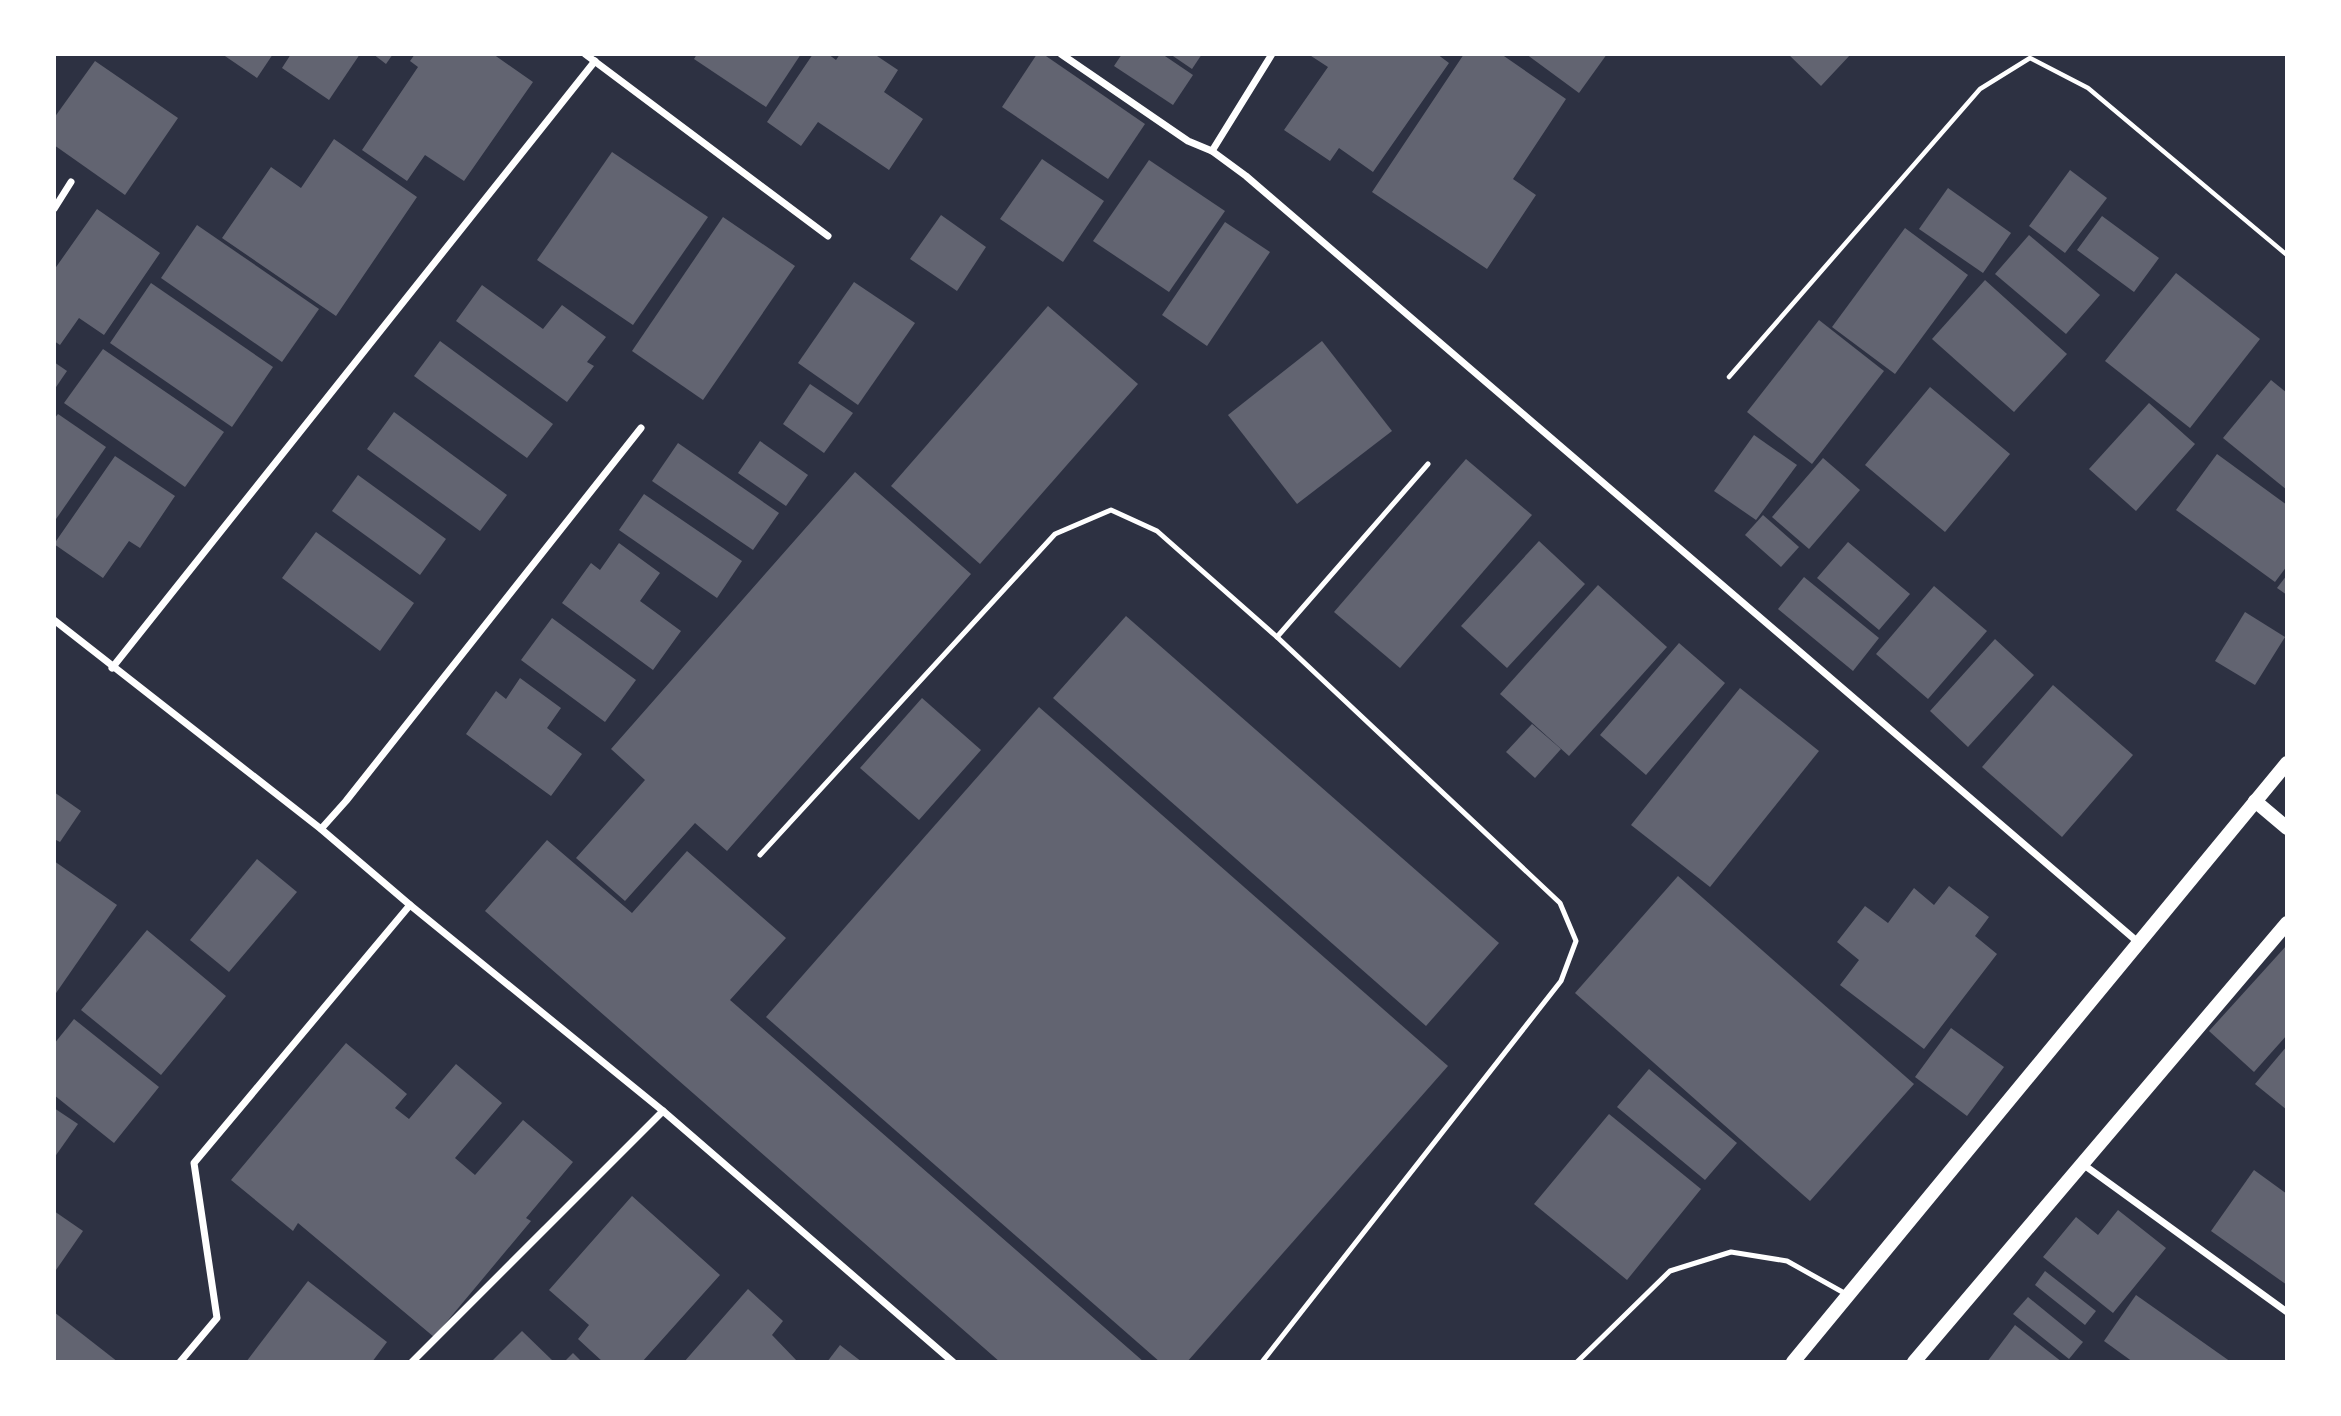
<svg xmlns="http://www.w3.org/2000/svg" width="2341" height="1416" font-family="Commissioner,sans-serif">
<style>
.building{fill:#626471}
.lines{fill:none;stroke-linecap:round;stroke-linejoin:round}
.path{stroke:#fff;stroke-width:4.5}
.service{stroke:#fff;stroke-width:5}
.minor{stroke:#fff;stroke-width:7}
.secondary{stroke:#fff;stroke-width:14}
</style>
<rect width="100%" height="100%" fill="#2d3142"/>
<g class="building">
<polygon points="222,54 273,54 257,78"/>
<polygon points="291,54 360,54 329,100 282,68"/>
<polygon points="373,54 393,54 386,64"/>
<polygon points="415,54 493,54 533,82 464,181 425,155 407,181 362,150 418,67 410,61"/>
<polygon points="697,54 801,54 766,107 694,59"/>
<polygon points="813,54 828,54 836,60 840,54 874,54 898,70 884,92 923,119 889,170 818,122 801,146 767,122"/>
<polygon points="1037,54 1043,54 1145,124 1108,179 1002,107"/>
<polygon points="1122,54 1162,54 1193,75 1173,105 1114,66"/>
<polygon points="1170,54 1202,54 1192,69"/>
<polygon points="1308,54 1437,54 1449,63 1373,172 1339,148 1330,161 1284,130 1328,67"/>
<polygon points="1464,54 1501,54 1566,99 1513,179 1536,195 1487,269 1372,192"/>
<polygon points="1526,54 1607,54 1579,93"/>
<polygon points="1788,54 1851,54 1821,86"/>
<polygon points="95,61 178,118 125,195 54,145 54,118"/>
<polygon points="334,139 417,197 336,316 222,238 271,167 301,188"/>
<polygon points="612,152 708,217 633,325 537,260"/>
<polygon points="1042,159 1104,201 1063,262 1000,219"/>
<polygon points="1149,160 1225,211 1169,292 1093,241"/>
<polygon points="2070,170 2107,198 2065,253 2029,226"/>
<polygon points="1948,188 2011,233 1983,273 1919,229"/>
<polygon points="97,209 160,253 104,335 79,318 60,345 54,341 54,270"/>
<polygon points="941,215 986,247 957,291 910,259"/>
<polygon points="2102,216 2159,258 2134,292 2077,250"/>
<polygon points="723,217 795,266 703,400 632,351"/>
<polygon points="1225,222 1270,252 1207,346 1162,315"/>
<polygon points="197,225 319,309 282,362 161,278"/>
<polygon points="1905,228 1968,275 1895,374 1832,327"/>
<polygon points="2029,235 2100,295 2066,334 1995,274"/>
<polygon points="2176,273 2260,339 2190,428 2105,361"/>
<polygon points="1985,280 2067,354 2014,412 1932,339"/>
<polygon points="854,282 915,323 858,405 798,363"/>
<polygon points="151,283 273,367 232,427 110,343"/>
<polygon points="482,285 543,329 562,305 606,337 587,362 594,366 567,402 456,321"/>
<polygon points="1048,306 1138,384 980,564 891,486"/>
<polygon points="1819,320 1884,371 1812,464 1747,412"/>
<polygon points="440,341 553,424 527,458 414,376"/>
<polygon points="1322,341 1392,431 1297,504 1228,415"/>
<polygon points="103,349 224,432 185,487 64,403"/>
<polygon points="54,362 67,371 54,390"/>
<polygon points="2271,380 2287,393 2287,490 2223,438"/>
<polygon points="810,384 853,413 824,453 783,424"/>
<polygon points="1930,387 2010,454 1945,532 1865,465"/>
<polygon points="2149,403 2195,444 2136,511 2089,469"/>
<polygon points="394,412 507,495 480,531 367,449"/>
<polygon points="58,414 106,447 54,522 54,419"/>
<polygon points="1754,435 1797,465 1756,520 1714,491"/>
<polygon points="760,441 808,475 786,506 738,473"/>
<polygon points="678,443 779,513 753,550 652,481"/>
<polygon points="2217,454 2287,505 2287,566 2275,582 2176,510"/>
<polygon points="115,456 175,496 140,548 129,541 103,578 54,544"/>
<polygon points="1823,458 1860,490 1809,549 1772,517"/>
<polygon points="1466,459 1532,515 1400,668 1334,612"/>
<polygon points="855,472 971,574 727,851 695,823 625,901 576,858 645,780 611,749"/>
<polygon points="358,475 446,539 420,575 332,511"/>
<polygon points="644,494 742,561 717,598 619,530"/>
<polygon points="1763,515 1799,547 1781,567 1745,535"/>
<polygon points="316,532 414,603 380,651 282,578"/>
<polygon points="1539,541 1585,584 1507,668 1461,626"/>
<polygon points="1848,542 1910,594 1879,630 1817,578"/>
<polygon points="619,543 660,573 640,601 681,631 653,670 562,603 591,563 600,570"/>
<polygon points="2287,575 2287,595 2277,588"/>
<polygon points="1804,577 1879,638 1853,671 1778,609"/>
<polygon points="1598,585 1667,647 1569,756 1500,694"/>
<polygon points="1934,586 1987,631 1928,699 1876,654"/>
<polygon points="2245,612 2285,637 2255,685 2215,661"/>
<polygon points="1126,616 1499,943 1426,1026 1053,698"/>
<polygon points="552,618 636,680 605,722 521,660"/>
<polygon points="1995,639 2034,675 1968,747 1930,711"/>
<polygon points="1679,643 1725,683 1646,775 1600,735"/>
<polygon points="520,678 561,708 547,728 582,754 551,796 466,734 496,691 506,699"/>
<polygon points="2053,685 2133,755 2062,837 1982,767"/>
<polygon points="1740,688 1819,751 1710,887 1631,825"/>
<polygon points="922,698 981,750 919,820 860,768"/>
<polygon points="1039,707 1448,1066 1187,1362 1160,1362 766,1017"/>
<polygon points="1532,724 1561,749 1535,778 1506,752"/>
<polygon points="54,792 81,811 60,842 54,839"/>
<polygon points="547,840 632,913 687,851 786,938 730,1000 1144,1362 1000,1362 485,911"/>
<polygon points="257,859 297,892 229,972 190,940"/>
<polygon points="54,861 117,905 54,996"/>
<polygon points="1678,876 1914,1084 1810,1201 1575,993"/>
<polygon points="1949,886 1989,917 1975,936 1997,954 1924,1049 1840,985 1859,960 1837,942 1865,906 1888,923 1914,888 1934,905"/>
<polygon points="147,930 226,996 161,1075 81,1010"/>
<polygon points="2287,945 2287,1035 2254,1072 2209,1031"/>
<polygon points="74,1019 159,1087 114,1143 54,1095 54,1044"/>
<polygon points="1951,1028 2004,1067 1967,1116 1915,1077"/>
<polygon points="346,1043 407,1094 395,1108 409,1119 456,1064 502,1103 455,1158 475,1175 523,1120 573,1162 526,1218 531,1221 434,1337 298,1223 293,1231 231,1180"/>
<polygon points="2287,1046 2287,1110 2255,1084"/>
<polygon points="1649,1069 1737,1143 1705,1180 1617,1107"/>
<polygon points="54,1108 78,1124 54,1158"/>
<polygon points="1609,1114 1701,1189 1627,1280 1534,1204"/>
<polygon points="2254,1170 2287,1194 2287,1285 2211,1231"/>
<polygon points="632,1196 720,1275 642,1362 603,1362 578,1339 589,1325 549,1290"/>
<polygon points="2118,1210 2166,1248 2113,1313 2043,1257 2076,1217 2098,1235"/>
<polygon points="54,1211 83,1231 56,1270 54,1269"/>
<polygon points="2045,1271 2096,1311 2085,1325 2035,1285"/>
<polygon points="308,1281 387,1342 372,1362 246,1362"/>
<polygon points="748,1289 783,1321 772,1335 798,1362 684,1362"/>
<polygon points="2136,1295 2231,1362 2133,1362 2104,1341"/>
<polygon points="2028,1297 2083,1342 2069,1359 2013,1314"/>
<polygon points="54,1312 118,1362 54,1362"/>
<polygon points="2015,1325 2062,1362 1987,1362"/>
<polygon points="522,1331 554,1362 491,1362"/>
<polygon points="840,1345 862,1362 827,1362"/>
<polygon points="573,1353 582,1362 564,1362"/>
</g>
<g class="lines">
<polyline class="path" points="1729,377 1980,89 2030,58 2088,88 2287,255"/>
<g class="service">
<polyline points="1277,637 1428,464"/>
<polyline points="760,855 1055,534 1111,510 1157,531 1277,637 1560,903 1576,941 1561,981 1262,1362"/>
<polyline points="1577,1362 1670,1271 1731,1252 1787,1261 1846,1294"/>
</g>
<g class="minor">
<polyline points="585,54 828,236"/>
<polyline points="1061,54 1188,141 1212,151 1246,176 2139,943"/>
<polyline points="1212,151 1272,54"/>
<polyline points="54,209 71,182"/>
<polyline points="54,620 321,829 410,905 663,1111 953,1362"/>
<polyline points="112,668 595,61"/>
<polyline points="321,829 346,801 641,428"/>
<polyline points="2084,1165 2287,1312"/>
<polyline points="180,1362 217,1318 194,1163 410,905"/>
<polyline points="412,1362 663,1111"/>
</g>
<g class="secondary">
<polyline points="2255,801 2287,828"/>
<polyline points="1793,1362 2287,763"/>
<polyline points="1914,1362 2287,923"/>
</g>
</g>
<rect width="2341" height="1416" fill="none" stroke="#ffffff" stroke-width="112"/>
</svg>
